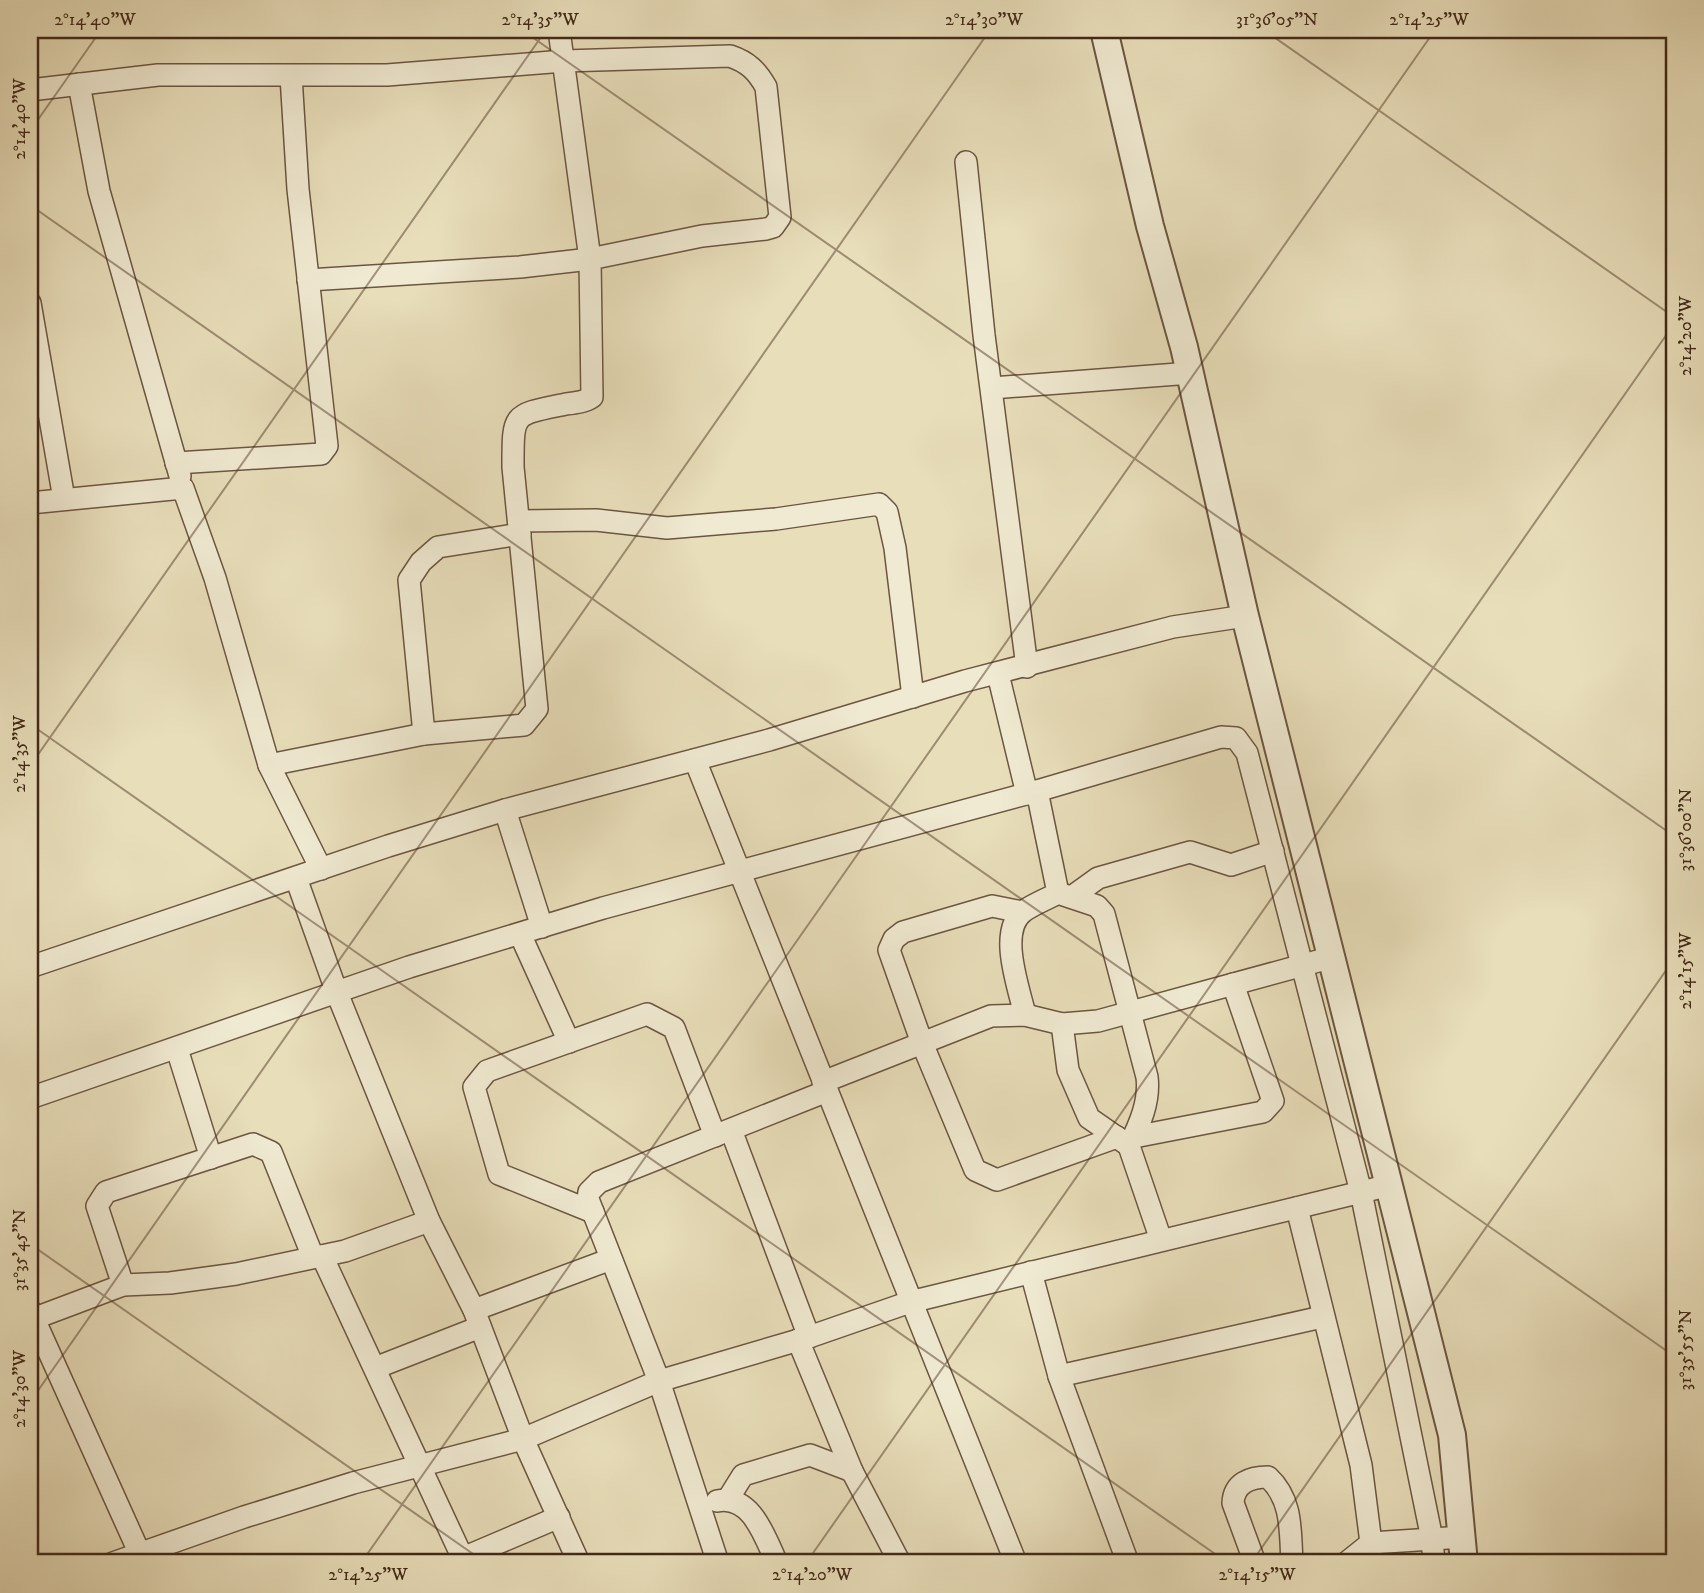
<svg xmlns="http://www.w3.org/2000/svg" width="1704" height="1593" font-family="'IM FELL DW Pica',serif">
<style>
.lines{fill:none;stroke-linecap:round;stroke-linejoin:round}
.minor-casing{stroke:#6c5641;stroke-width:24}
.tertiary-casing{stroke:#6c5641;stroke-width:30}
.minor{stroke:#f0ead2;stroke-width:21}
.tertiary{stroke:#f0ead2;stroke-width:26}
.ticks{fill:none;stroke:#422919;stroke-width:2;stroke-opacity:0.45}
.neatline{fill:none;stroke:#422919;stroke-width:2.5}
.ticks-label{font-size:18px;text-anchor:middle;fill:#422919}
</style>
<rect width="100%" height="100%" fill="#e8deba"/>
<filter id="stains"><feTurbulence type="fractalNoise" baseFrequency=".00286" numOctaves="4"/><feColorMatrix values="0 0 0 0 .2 0 0 0 0 .09 0 0 0 0 .02 0 0 0 .5 -.17"/></filter>
<radialGradient id="worn" r=".72"><stop offset=".6" stop-color="#630" stop-opacity="0"/><stop offset="1" stop-color="#630" stop-opacity=".3"/></radialGradient>
<g class="lines">
<defs>
<g id="minor">
<polyline points="79,84 99,191 180,476"/>
<path d="M 30,90 L 158,75 L 387,75 L 564,61 L 730,56 C 748,62 757,71 766,87 L 780,217 L 773,227 L 766,229 L 702,236 L 590,259 L 592,397 C 585,402 575,403 566,404 C 512,415 513,412 513,467 L 537,709 L 524,725 L 424,734 L 269,765"/>
<polyline points="966,162 984,335 1027,667"/>
<polyline points="308,280 520,267 590,259 559,30"/>
<polyline points="30,303 64,499"/>
<polyline points="992,388 1191,373"/>
<polyline points="176,463 321,454 327,446 298,189 291,76"/>
<polyline points="30,503 183,488 215,578 269,765 321,869"/>
<polyline points="519,521 596,520 667,528 776,519 879,504 887,512 895,548 913,697"/>
<polyline points="998,674 1027,794"/>
<polyline points="424,734 409,580 421,562 438,547 520,534"/>
<polyline points="695,760 1016,1563"/>
<polyline points="1037,791 1058,893"/>
<polyline points="505,810 542,927"/>
<polyline points="296,878 337,993 429,1221 474,1310 523,1439 579,1563"/>
<polyline points="1073,896 1098,878 1190,852 1231,865 1273,851"/>
<polyline points="1022,912 992,906 903,932 894,939 889,950 922,1043 975,1170 997,1180 1117,1137"/>
<polyline points="520,934 569,1042"/>
<polyline points="30,967 388,846 505,810 769,740 965,681 1173,627 1245,616"/>
<path d="M 1025,1015 C 1019,988 997,930 1024,911 C 1034,904 1047,899 1058,893 L 1097,906 L 1104,914 L 1147,1077 C 1150,1101 1140,1124 1129,1146 L 1161,1240"/>
<polyline points="1062,1024 1068,1070 1089,1118 1125,1143"/>
<polyline points="177,1049 211,1158"/>
<polyline points="823,1082 991,1016 1025,1015 1062,1024 1098,1021 1318,961"/>
<polyline points="30,1098 409,967 603,908 1037,791 1221,737 1236,738 1247,753 1361,1192 1432,1539 1434,1563"/>
<polyline points="731,1130 809,1337"/>
<polyline points="1134,1137 1263,1112 1273,1101 1233,984"/>
<polyline points="1297,1208 1361,1465 1371,1543"/>
<polyline points="593,1212 499,1174 474,1087 487,1071 647,1014 674,1028 715,1136"/>
<polyline points="322,1256 465,1563"/>
<polyline points="1031,1272 1059,1376 1128,1563"/>
<polyline points="123,1285 97,1206 106,1192 253,1144 271,1152 313,1257"/>
<polyline points="30,1310 144,1563"/>
<polyline points="474,1310 611,1259"/>
<polyline points="30,1320 123,1285 170,1283 236,1274 345,1251 429,1221"/>
<polyline points="798,1340 852,1471 900,1563"/>
<polyline points="375,1368 480,1327"/>
<polyline points="1059,1376 1322,1317"/>
<polyline points="728,1499 743,1475 810,1455 852,1471"/>
<path d="M 717,1501 C 752,1494 765,1538 777,1563"/>
<polyline points="463,1558 559,1517"/>
<polyline points="113,1563 244,1517 353,1483 523,1439 659,1381 809,1337 910,1302 1390,1185"/>
<polyline points="718,1563 659,1381 588,1199 589,1192 599,1182 827,1091"/>
<path d="M 1255,1563 L 1233,1503 C 1234,1483 1250,1477 1268,1477 C 1293,1500 1290,1531 1292,1563"/>
<polyline points="1346,1563 1371,1543 1463,1537"/>
</g>
<polyline id="tertiary" points="1104,30 1150,226 1184,347 1245,616 1452,1435 1464,1563"/>
</defs>
<use href="#minor" class="minor-casing"/>
<use href="#tertiary" class="tertiary-casing"/>
<use href="#minor" class="minor"/>
<use href="#tertiary" class="tertiary"/>
</g>
<path class="ticks" d="M 522,30 L 1674,836M 1264,30 L 1674,317M 30,131 L 101,30M 30,205 L 1674,1356M 30,724 L 1228,1563M 30,766 L 546,30M 30,1244 L 486,1563M 30,1402 L 990,30M 361,1563 L 1435,30M 806,1563 L 1674,324M 1251,1563 L 1674,959"/>
<rect width="1704" height="1593" fill="none" stroke="#e8deba" stroke-width="77"/>
<rect x="38" y="38" width="1628" height="1516" class="neatline"/>
<g class="ticks-label">
<text x="95" y="25">2°14'40"W</text>
<text x="540" y="25">2°14'35"W</text>
<text x="984" y="25">2°14'30"W</text>
<text x="1277" y="25">31°36'05"N</text>
<text x="1429" y="25">2°14'25"W</text>
<text transform="translate(19 119) rotate(-90)" y="6">2°14'40"W</text>
<text transform="translate(1685 336) rotate(-90)" y="6">2°14'20"W</text>
<text transform="translate(19 754) rotate(-90)" y="6">2°14'35"W</text>
<text transform="translate(1685 830) rotate(-90)" y="6">31°36'00"N</text>
<text transform="translate(1685 971) rotate(-90)" y="6">2°14'15"W</text>
<text transform="translate(19 1250) rotate(-90)" y="6">31°35'45"N</text>
<text transform="translate(1685 1350) rotate(-90)" y="6">31°35'55"N</text>
<text transform="translate(19 1389) rotate(-90)" y="6">2°14'30"W</text>
<text x="368" y="1580">2°14'25"W</text>
<text x="812" y="1580">2°14'20"W</text>
<text x="1257" y="1580">2°14'15"W</text>
</g>
<rect width="100%" height="100%" filter="url(#stains)"/>
<rect width="100%" height="100%" fill="url(#worn)"/>
</svg>
